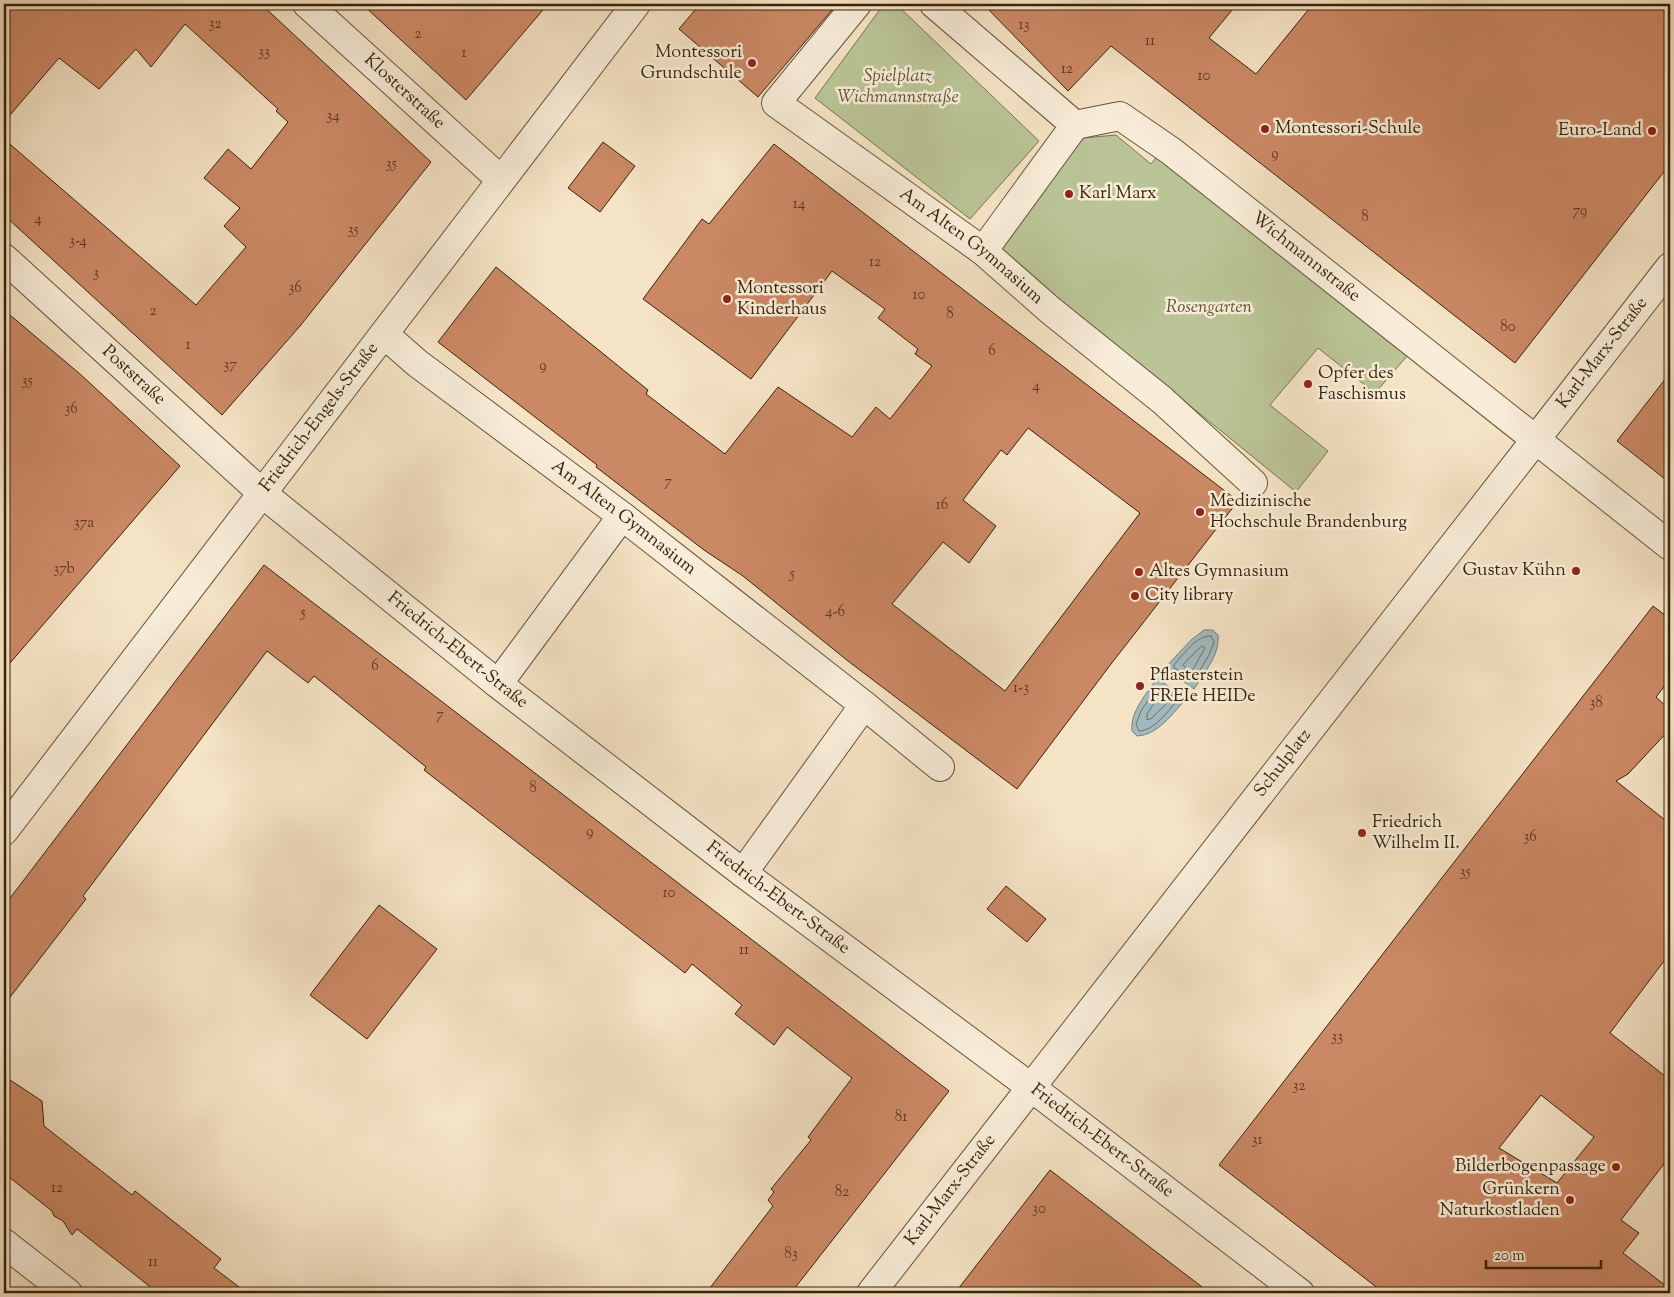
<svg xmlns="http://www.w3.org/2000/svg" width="1674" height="1297" font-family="'Sorts Mill Goudy',serif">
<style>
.green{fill:#bac496;stroke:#797450}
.water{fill:#a2bbc0;stroke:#787e77}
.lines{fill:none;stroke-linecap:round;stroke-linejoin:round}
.shore{stroke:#6d6f64;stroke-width:1}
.building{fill:#cb8865;stroke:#382309;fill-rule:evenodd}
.minor-casing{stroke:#675338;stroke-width:30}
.minor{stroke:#f8edd9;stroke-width:28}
.poi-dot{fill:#8f2418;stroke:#f8edd9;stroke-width:2}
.labels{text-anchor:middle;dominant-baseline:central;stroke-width:5;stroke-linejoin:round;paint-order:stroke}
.number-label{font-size:15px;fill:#5d3c20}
.poi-label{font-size:18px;fill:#382309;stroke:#f8edd9;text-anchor:start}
.park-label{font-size:18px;font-style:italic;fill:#5f5333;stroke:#f8edd9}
.street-label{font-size:18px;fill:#382309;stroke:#f8edd9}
</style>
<rect width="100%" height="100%" fill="#f5e3c5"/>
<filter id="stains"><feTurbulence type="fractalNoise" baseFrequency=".004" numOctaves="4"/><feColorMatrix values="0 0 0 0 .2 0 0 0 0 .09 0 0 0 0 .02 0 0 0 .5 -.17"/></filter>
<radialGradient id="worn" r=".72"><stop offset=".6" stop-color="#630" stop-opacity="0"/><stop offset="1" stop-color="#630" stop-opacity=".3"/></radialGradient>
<g class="green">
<polygon points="884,4 896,4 1039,141 970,219 815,98"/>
<polygon points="1116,135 1151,164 1159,154 1408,355 1375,393 1318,348 1270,405 1328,451 1296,492 995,247 1072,139"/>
</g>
<g class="water">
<path d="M 1204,630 L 1213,630 L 1218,635 C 1220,655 1204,673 1194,689 L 1165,668 L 1191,640 Z"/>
<path d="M 1157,678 L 1186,699 C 1173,713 1158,735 1137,736 L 1132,731 C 1130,711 1147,694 1157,678 Z"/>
</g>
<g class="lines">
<g class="shore">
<path d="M 1211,636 L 1214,642 L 1209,655 L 1194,680 L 1174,668 L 1174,665 C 1183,655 1196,635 1211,636 Z"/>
<polygon points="1202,646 1205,648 1192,671 1189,671 1183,665"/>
<path d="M 1158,687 L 1176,698 L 1177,701 C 1168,711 1154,731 1139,731 L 1136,724 L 1141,711 Z"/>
<polygon points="1162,695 1167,699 1168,702 1152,718 1147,720 1147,714 1159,696"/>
</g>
</g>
<g class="building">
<polygon points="4,4 261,4 431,162 300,326 222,415 4,215 4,139 196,305 246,247 224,226 240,208 204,178 228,149 251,169 288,122 276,111 278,109 185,24 151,67 136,49 99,89 59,58 4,122"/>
<polygon points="362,4 548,4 466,100"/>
<polygon points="700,4 837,4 758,97 679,29"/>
<polygon points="983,4 1237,4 1209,38 1256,74 1313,4 1670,4 1670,164 1515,363 1111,46 1068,91"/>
<polygon points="603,142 635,166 600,212 568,188"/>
<path d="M 774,144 L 1238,501 L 1111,664 L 1017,789 L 848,661 L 743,576 L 704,550 L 596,467 L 597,465 L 438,342 L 496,267 L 648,390 L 646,394 L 725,454 L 778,387 L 852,437 L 876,407 L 890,419 L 932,366 L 915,354 L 918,349 L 878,318 L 885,309 L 832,271 L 751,379 L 643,299 L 702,219 L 709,224 ZM 1028,428 L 1140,513 L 1005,691 L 892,604 L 943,542 L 969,563 L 996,526 L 963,500 L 1001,450 L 1007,455 Z"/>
<polygon points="4,310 80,374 180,466 4,670"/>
<polygon points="1670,373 1670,483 1617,441"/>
<polygon points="264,565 949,1091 791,1293 706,1293 773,1206 768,1200 774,1192 771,1189 811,1140 808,1137 852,1078 787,1027 774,1045 735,1014 742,1005 692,964 685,973 424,770 426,767 314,676 308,683 267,651 83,896 86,899 4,1005 4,906"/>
<path d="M 1653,606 L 1670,619 L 1670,679 L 1656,697 L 1670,710 L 1670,729 L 1628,774 L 1616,781 L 1670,824 L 1670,953 L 1610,1033 L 1670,1080 L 1670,1156 L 1621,1220 L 1639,1233 L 1623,1253 L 1670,1289 L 1670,1293 L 1384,1293 L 1219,1165 ZM 1541,1095 L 1594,1137 L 1557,1183 L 1499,1148 Z"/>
<polygon points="1006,886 1046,919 1027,942 987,909"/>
<polygon points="379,905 437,949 367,1039 310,995"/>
<polygon points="4,1076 42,1101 44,1126 132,1195 135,1191 221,1259 214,1268 247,1293 158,1293 77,1229 72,1235 63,1221 54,1216 52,1211 4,1173"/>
<polygon points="1050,1170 1155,1251 1210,1293 955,1293"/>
</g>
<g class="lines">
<defs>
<g id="minor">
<path id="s1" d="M 307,4 L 501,180"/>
<path id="s2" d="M 857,4 L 776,103 L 983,251 L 1050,310 L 1162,400 L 1253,483"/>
<path id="s3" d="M 934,4 L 1075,125 L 1120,116 L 1171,151 L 1670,546"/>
<polyline points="983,251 1075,125"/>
<path id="s4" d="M 4,258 L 263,494 L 498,684 L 743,873 L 1032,1088 L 1300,1293"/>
<path id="s5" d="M 384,334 L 417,363 L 622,516 L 864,705 L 743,873"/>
<polyline points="498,684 622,516"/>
<polyline points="864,705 940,767"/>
<path id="s6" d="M 4,831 L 636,4"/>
<polyline points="4,1243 68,1293"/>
<path id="s7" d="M 871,1293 L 1670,267"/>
</g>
</defs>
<use href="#minor" class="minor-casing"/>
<use href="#minor" class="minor"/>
</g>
<g class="poi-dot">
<circle cx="752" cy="63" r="5"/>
<circle cx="1265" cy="129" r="5"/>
<circle cx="1652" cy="131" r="5"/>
<circle cx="1069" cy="194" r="5"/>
<circle cx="727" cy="299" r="5"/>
<circle cx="1308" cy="384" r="5"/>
<circle cx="1200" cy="512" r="5"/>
<circle cx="1576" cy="571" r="5"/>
<circle cx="1139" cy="572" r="5"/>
<circle cx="1135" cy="596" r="5"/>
<circle cx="1140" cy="686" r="5"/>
<circle cx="1362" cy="833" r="5"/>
<circle cx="1616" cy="1167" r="5"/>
<circle cx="1570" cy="1200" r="5"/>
</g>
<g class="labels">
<g class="number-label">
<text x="215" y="24">32</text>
<text x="1024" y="25">13</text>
<text x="418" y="34">2</text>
<text x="1150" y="41">11</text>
<text x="264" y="52">33</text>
<text x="464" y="53">1</text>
<text x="1067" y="69">12</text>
<text x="1204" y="76">10</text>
<text x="333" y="116">34</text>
<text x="1275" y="154">9</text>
<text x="391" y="164">35</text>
<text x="799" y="204">14</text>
<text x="1580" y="211">79</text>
<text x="1365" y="217">8</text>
<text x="38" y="219">4</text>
<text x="353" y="230">35</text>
<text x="78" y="241">3-4</text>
<text x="875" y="262">12</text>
<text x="96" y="273">3</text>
<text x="295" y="288">36</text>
<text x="919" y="295">10</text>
<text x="153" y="311">2</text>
<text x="950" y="314">8</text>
<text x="1508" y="327">80</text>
<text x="188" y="345">1</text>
<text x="992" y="351">6</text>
<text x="230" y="365">37</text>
<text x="543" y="366">9</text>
<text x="27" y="381">35</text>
<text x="1036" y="386">4</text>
<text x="71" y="409">36</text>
<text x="668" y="482">7</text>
<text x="942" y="505">16</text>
<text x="84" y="523">37a</text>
<text x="64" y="569">37b</text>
<text x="792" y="574">5</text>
<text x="835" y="612">4-6</text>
<text x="303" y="613">5</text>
<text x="375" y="666">6</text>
<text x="1021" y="688">1-3</text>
<text x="1596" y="703">38</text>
<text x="440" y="715">7</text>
<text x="533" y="788">8</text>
<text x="590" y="832">9</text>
<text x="1530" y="837">36</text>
<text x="1465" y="872">35</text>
<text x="669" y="893">10</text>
<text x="744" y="950">11</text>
<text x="1337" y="1037">33</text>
<text x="1299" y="1086">32</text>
<text x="901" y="1117">81</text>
<text x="1257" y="1140">31</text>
<text x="57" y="1188">12</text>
<text x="842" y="1192">82</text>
<text x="1039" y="1209">30</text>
<text x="791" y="1254">83</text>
<text x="153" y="1262">11</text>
</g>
<g class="poi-label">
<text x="742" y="53" text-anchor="end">Montessori<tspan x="742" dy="21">Grundschule</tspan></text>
<text x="1275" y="129">Montessori-Schule</text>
<text x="1642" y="131" text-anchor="end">Euro-Land</text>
<text x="1079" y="194">Karl Marx</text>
<text x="737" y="289">Montessori<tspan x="737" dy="21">Kinderhaus</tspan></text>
<text x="1318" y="374">Opfer des<tspan x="1318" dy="21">Faschismus</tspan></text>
<text x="1210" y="502">Medizinische<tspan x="1210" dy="21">Hochschule Brandenburg</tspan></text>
<text x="1566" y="571" text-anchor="end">Gustav Kühn</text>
<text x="1149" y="572">Altes Gymnasium</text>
<text x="1145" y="596">City library</text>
<text x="1150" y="676">Pflasterstein<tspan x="1150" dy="21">FREIe HEIDe</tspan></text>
<text x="1372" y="823">Friedrich<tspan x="1372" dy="21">Wilhelm II.</tspan></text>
<text x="1606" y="1167" text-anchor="end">Bilderbogenpassage</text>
<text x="1560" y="1190" text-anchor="end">Grünkern<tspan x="1560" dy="21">Naturkostladen</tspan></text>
</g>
<g class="park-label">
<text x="898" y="77">Spielplatz<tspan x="898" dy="21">Wichmannstraße</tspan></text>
<text x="1209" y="308">Rosengarten</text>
</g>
<g class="street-label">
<text stroke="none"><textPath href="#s1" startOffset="131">Klosterstraße</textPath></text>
<text stroke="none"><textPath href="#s2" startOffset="370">Am Alten Gymnasium</textPath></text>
<text stroke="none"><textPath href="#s3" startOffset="465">Wichmannstraße</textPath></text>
<text stroke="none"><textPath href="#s7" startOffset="1191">Karl-Marx-Straße</textPath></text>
<text stroke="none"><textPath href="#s4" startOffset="175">Poststraße</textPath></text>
<text stroke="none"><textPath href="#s6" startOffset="520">Friedrich-Engels-Straße</textPath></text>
<text stroke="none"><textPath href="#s5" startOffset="302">Am Alten Gymnasium</textPath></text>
<text stroke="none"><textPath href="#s4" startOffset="600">Friedrich-Ebert-Straße</textPath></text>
<text stroke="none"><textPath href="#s7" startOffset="671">Schulplatz</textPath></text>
<text stroke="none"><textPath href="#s4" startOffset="1005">Friedrich-Ebert-Straße</textPath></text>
<text stroke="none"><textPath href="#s4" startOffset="1410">Friedrich-Ebert-Straße</textPath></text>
<text stroke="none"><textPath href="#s7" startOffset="130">Karl-Marx-Straße</textPath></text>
</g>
</g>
<rect width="1674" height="1297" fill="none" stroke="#f5e3c5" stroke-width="20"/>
<rect x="5" y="5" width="1664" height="1287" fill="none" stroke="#382309" stroke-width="2.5"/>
<rect x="10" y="10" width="1654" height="1277" fill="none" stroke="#382309"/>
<path d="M1486 1260v8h115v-8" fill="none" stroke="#382309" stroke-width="2.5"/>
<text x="1494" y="1260" font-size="15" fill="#382309" stroke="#f8edd9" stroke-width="4" paint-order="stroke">20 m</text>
<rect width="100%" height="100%" filter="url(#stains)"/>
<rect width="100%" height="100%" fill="url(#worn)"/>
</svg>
